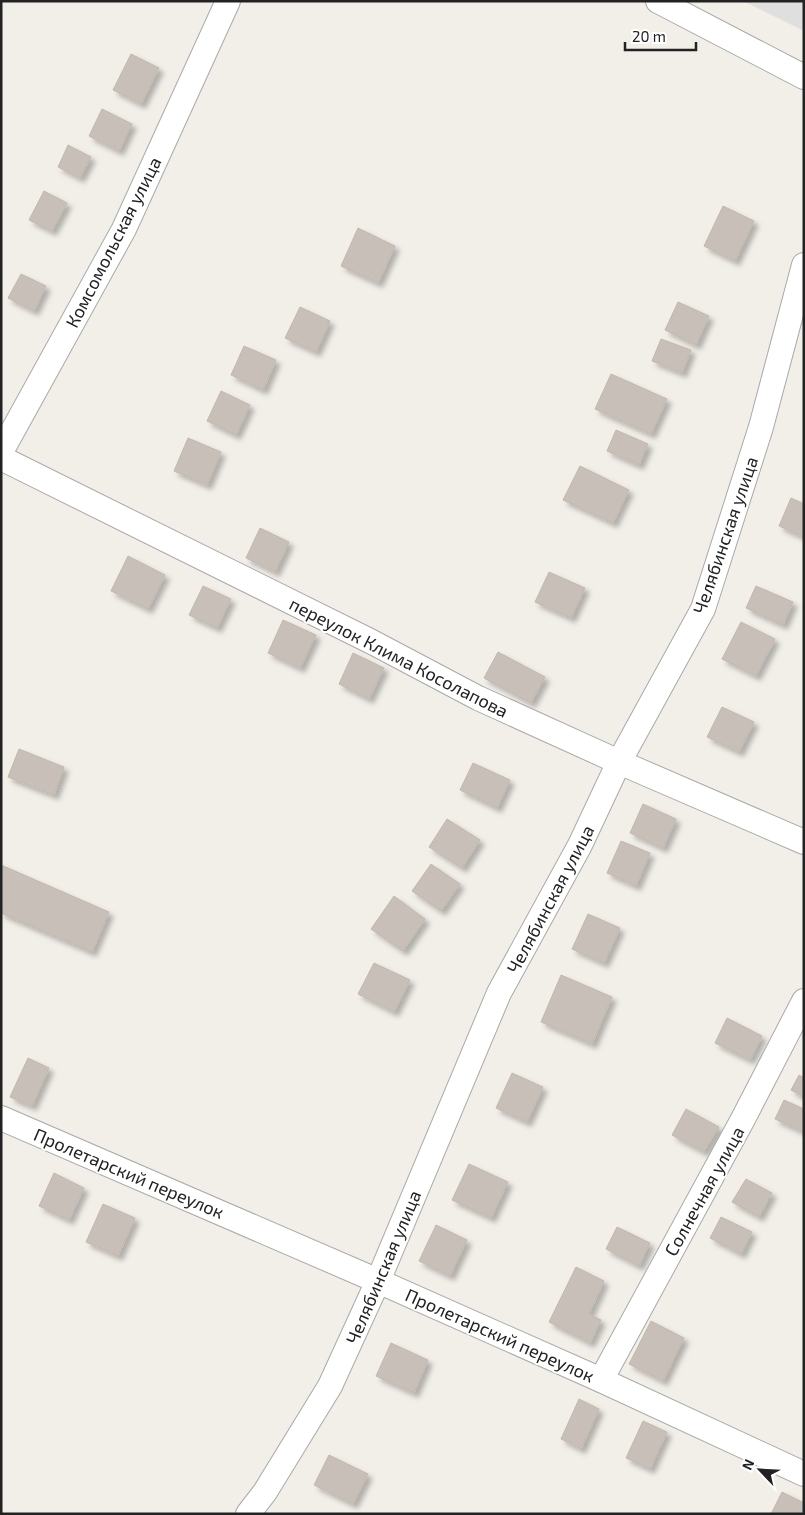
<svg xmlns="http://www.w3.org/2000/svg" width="805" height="1515" font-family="'Exo 2',sans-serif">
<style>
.residential{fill:#e0dfdf}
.building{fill:#c7bfb8;stroke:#c4b6ab;filter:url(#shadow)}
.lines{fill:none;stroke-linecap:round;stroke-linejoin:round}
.minor-casing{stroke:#a9a9a9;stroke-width:26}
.minor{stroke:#fff;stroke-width:24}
.labels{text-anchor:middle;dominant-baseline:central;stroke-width:4;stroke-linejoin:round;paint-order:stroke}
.street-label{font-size:18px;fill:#222;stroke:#fff}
</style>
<defs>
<filter id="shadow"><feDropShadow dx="4.5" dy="4.5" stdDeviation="2.5" flood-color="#0004"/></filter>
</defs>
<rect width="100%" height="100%" fill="#f2efe9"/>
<polygon class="residential" points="743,1 804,1 804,31"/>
<g class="building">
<polygon points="131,54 159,68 141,104 113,90"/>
<polygon points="102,109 132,124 119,151 89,136"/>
<polygon points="68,145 91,157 80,178 58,167"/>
<polygon points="44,191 67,203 52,231 29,220"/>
<polygon points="723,206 754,221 735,261 704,246"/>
<polygon points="358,228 395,246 378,283 341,266"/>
<polygon points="21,274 46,286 34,311 8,298"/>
<polygon points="678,302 709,316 696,345 665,330"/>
<polygon points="300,307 330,321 316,352 285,338"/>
<polygon points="661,339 691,350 682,373 652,361"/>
<polygon points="244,346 276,360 263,390 231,375"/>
<polygon points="611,374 667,399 651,434 595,409"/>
<polygon points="221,391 250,405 236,435 207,421"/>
<polygon points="616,430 648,444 639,465 607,451"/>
<polygon points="188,438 221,452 207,485 174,471"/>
<polygon points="580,466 629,490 613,523 563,500"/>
<polygon points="791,498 804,504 804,537 779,526"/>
<polygon points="260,528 289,542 275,572 246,558"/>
<polygon points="128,556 165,575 148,609 111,591"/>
<polygon points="549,572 585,588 571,618 535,602"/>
<polygon points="203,586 231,599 217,628 189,615"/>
<polygon points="756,586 793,602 783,625 746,608"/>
<polygon points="283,620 316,635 300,668 268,653"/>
<polygon points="741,622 775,639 756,676 722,659"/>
<polygon points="498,652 545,677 531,703 484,678"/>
<polygon points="353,653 384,668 369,699 339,684"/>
<polygon points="722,707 754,722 739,752 707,737"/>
<polygon points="19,749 64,767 54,795 8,777"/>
<polygon points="473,763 510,780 497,808 460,790"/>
<polygon points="643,804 676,819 663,848 630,833"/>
<polygon points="447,819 480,840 462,868 429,847"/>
<polygon points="621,841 650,853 636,886 607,873"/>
<polygon points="431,864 460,884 441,911 412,891"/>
<polygon points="1,865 109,912 92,952 1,913"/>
<polygon points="394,896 425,919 403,951 371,929"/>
<polygon points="588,914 620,928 604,963 572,949"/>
<polygon points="374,963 410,980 394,1012 358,994"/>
<polygon points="561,975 612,997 592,1044 541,1022"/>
<polygon points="727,1018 762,1036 750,1060 715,1043"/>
<polygon points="28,1058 49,1068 32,1106 10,1097"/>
<polygon points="512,1073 543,1087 527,1122 496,1108"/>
<polygon points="799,1075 804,1078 804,1097 791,1090"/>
<polygon points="784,1100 804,1109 804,1132 775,1119"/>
<polygon points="686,1109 719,1127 704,1152 672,1135"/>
<polygon points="469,1164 508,1182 491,1218 452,1200"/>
<polygon points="54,1173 84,1188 69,1220 39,1206"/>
<polygon points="746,1179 772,1193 759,1217 732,1202"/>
<polygon points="103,1204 135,1218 118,1256 86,1242"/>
<polygon points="721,1217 752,1232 741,1254 710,1238"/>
<polygon points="436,1225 467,1240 450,1276 419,1261"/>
<polygon points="617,1227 650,1243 639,1266 606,1249"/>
<polygon points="576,1267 604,1281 589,1314 601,1320 590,1343 549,1322"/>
<polygon points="651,1321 684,1338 663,1381 629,1364"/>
<polygon points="391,1343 428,1360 414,1393 376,1376"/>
<polygon points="579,1399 599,1409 581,1449 561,1439"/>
<polygon points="643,1421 667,1432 650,1469 626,1458"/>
<polygon points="329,1455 368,1474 353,1504 314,1485"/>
<polygon points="782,1492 804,1503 804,1514 771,1514"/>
</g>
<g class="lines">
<defs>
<g id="minor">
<polyline points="658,1 804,77"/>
<polyline points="1,452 124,229 228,1"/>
<polyline points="1,458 372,642 478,698 619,762 804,842"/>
<polyline points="1,1118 378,1281 601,1380 804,1474"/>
<polyline points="601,1380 743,1119 804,1001"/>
<polyline points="248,1514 265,1492 330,1386 378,1281 499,993 580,845 619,762 703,609 761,427 804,265"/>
</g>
</defs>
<use href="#minor" class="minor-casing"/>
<use href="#minor" class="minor"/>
</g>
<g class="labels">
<g class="street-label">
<text transform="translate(113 242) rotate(-63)">Комсомольская улица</text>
<text transform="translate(725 535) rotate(-71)">Челябинская улица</text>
<text transform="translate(399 657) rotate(27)">переулок Клима Косолапова</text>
<text transform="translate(550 899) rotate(-62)">Челябинская улица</text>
<text transform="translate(129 1173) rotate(23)">Пролетарский переулок</text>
<text transform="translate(704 1191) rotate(-61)">Солнечная улица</text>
<text transform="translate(383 1267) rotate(-67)">Челябинская улица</text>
<text transform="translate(500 1335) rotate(24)">Пролетарский переулок</text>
</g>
</g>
<rect width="805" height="1515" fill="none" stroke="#222222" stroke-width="5"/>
<g transform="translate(760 1470) rotate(295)" stroke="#ffffff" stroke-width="4" paint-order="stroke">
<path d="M0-4L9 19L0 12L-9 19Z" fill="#222222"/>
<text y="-8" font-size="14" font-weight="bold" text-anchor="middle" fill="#222222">N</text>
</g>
<path d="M625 42v8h71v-8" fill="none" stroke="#222222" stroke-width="2.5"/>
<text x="632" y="42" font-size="15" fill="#222222" stroke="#ffffff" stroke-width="4" paint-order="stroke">20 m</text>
</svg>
